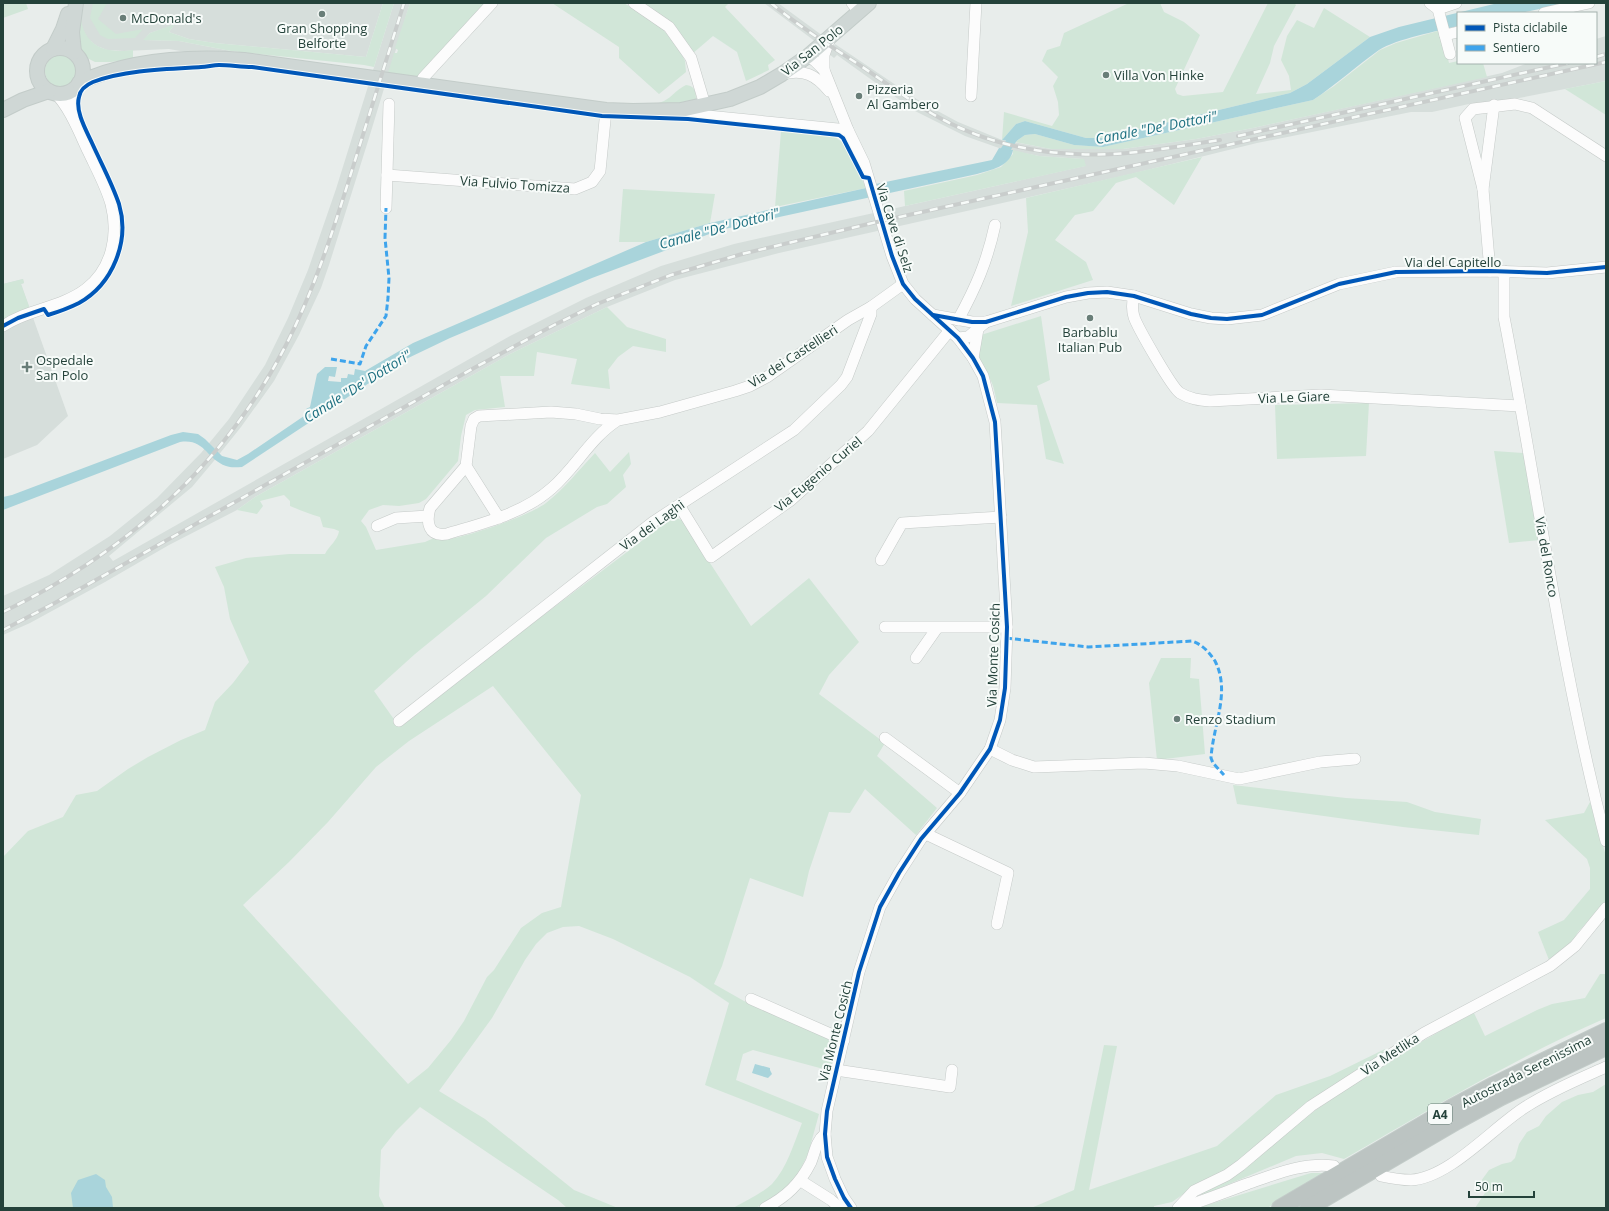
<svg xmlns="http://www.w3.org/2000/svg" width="1609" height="1211" font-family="'Open Sans',sans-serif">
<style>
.built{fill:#d6dedb}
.green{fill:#d1e6d8;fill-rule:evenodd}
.water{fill:#a9d4db}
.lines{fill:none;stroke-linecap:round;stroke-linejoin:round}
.canal{stroke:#a9d4db;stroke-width:9}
.minor-casing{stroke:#c5cac8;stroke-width:12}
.major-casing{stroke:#c3ccc9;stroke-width:16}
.highway-casing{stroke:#c3ccc9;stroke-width:18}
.minor{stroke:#fcfcfc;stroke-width:11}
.major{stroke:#cfd7d5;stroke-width:14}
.highway{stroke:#bcc4c2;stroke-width:16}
.rail-casing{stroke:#c9cdcc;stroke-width:4}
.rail{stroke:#f7fbf9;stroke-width:2.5;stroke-dasharray:8;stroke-linecap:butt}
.quiet{stroke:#3ea4ec;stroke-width:3;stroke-dasharray:6 3;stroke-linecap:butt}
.cycleway-casing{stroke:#f7fbf9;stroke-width:6}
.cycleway{stroke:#0057b8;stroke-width:4}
.poi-dot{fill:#697e78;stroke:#f7fbf9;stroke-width:1.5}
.labels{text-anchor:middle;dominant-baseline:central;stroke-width:4;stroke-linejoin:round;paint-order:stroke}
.shield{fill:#f7fbf9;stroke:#637a73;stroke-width:1}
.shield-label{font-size:12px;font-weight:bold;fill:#24423a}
.poi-label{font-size:13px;fill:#24423a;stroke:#f7fbf9;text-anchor:start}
.street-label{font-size:13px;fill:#24423a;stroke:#f7fbf9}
.water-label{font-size:14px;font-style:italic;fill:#1c6f80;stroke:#f7fbf9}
</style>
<rect width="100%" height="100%" fill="#e8edeb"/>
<g class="built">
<polygon points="81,3 383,3 366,57 215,43 189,39 169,32 174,25 150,33 144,40 179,41 231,51 186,52 169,49 124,51 107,50 97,46 88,39 81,26"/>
<polygon points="394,3 410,3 369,138 329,265 321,288 299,335 274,381 241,427 213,462 192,487 109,556 113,561 510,336 586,298 661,266 734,244 1085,166 1083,159 1039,156 999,148 965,136 915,111 837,55 834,58 829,54 835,44 921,102 958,122 1002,140 1051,149 1123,149 1196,139 1253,128 1502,73 1528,63 1596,63 1596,39 1606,36 1606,81 1519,98 1469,104 1432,112 1411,112 1257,143 1127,175 779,253 675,280 607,307 510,354 255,497 237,510 169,545 105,582 30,623 3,635 3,596 49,575 110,536 157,498 201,453 229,419 265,365 288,318 308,270 336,189"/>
<polygon points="764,3 778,3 823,36 816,42"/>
<polygon points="23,279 24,283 21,284 68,416 37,445 3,459 3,284"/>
</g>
<g class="green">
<polygon points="3,3 26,3 28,9 3,18"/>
<polygon points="93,3 107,3 98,19 116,34 143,29 135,38 108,39 100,35 90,18"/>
<polygon points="383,3 394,3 374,67 364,65 231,51 179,41 143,40 150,33 175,24 169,32 189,39 215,43 366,57"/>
<polygon points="410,3 485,3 418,78 388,73 394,53 397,53 398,50 395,48"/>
<polygon points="552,3 624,3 661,27 679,49 685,61 686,72 659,94 619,58 619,47"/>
<polygon points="641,3 729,3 725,7 775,60 768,65 769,70 746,81 737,52 713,36 692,54"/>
<polygon points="1129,3 1160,3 1164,12 1184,22 1200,35 1175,89 1177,94 1183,96 1223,92 1268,3 1294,3 1296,5 1274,46 1270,63 1256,94 1291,90 1289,76 1281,60 1287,36 1297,20 1314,28 1324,8 1370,37 1307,84 1290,93 1102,138 1086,138 1025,121 1016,124 1002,140 1004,112 1052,126 1059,115 1058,102 1053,86 1058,77 1042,61 1047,50 1060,46 1064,33"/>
<path d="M 80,11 C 82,45 102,54 133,50 L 133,59 L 111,62 L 95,62 L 83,56 L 76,45 Z"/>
<polygon points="1441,30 1449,63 1458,61 1458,63 1483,63 1487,77 1253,128 1196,139 1123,149 1051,149 1015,142 1025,135 1035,134 1074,145 1103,147 1313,100 1334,86 1380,50 1396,43"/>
<circle cx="61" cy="71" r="16"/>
<polygon points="1606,81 1606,115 1565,89"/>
<path d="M 686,85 C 694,86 696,90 696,99 L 692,103 L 635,105 C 644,104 656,105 664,101 C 672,97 677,89 686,85 Z"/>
<polygon points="781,131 835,137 845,144 866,188 775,207"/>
<polygon points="1013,150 1039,156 1084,159 1086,166 905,206 904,191 977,175 1001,167 1013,154"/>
<polygon points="1202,157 1174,205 1136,177 1116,183 1093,211 1075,215 1055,240 1086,262 1093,280 1011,306 1028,232 1026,198"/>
<polygon points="623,189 715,194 710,223 646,242 619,242"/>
<polygon points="23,279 24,283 21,284 30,309 3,320 3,284"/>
<path d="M 607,307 L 627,327 L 666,339 L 666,352 L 633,346 L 618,357 L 608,370 L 610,389 L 571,384 L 577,359 L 537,352 L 534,376 L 500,376 L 505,407 L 475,410 L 466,415 L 461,436 L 458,461 L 426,499 L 419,503 L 399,506 L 383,505 L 369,510 L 361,521 L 366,527 L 376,550 L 425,542 L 434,538 C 437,539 440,540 443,540 C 464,538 529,516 546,503 C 564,489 579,470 595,453 L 610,472 L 629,452 L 631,464 L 623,475 L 626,487 L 607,504 L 597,507 L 546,538 L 486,596 L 415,654 L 374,691 L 398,725 L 668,521 L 675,518 L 682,520 L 751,626 L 809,578 L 859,642 L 829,675 L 819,694 L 885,743 L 877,756 L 937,808 L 916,835 L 865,789 L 850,813 L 829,812 L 809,871 L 803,897 L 750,878 L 722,966 L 714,984 L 744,1001 L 837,1042 L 831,1071 L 753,1050 L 743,1054 L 736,1080 L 819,1114 L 808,1154 L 797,1176 L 779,1194 L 756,1208 L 733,1208 C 746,1201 761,1194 772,1184 C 787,1168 794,1143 802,1123 L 705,1085 L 729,1003 L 690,977 L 613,939 L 579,926 L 563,927 L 547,933 L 536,944 L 525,960 L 492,1018 L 439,1091 L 485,1119 L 574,1190 L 618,1208 L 567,1208 L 558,1200 L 420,1107 L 396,1131 L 381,1150 L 379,1196 L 385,1208 L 3,1208 L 3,857 L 28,831 L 63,817 L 76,795 L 97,791 L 128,769 L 148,757 L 181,740 L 205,730 L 215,702 L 233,683 L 249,662 L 230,619 L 224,587 L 215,567 L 246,558 L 289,554 L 325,554 C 329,546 338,540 339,531 L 334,529 L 323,527 L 320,517 C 309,514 300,510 290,506 L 290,501 L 284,495 L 260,501 L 263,506 L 257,514 L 237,510 L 255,497 L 510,354 ZM 493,686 L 581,795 L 561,907 L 542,913 L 521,928 L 494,970 L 487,977 L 464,1021 L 451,1040 L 428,1068 L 408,1084 L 243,905 L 289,862 L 328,822 L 376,767 L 409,741 Z"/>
<path d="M 1041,316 L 1050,380 L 1037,386 L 1064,464 L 1046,459 L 1037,405 L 997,403 C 995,395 994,386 990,379 C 981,359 975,359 981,335 Z"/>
<polygon points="1369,403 1366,456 1277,459 1275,405"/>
<polygon points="1494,451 1523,453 1540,540 1509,543"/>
<polygon points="1161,658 1191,658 1190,678 1199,679 1205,754 1157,760 1149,683"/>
<polygon points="1233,785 1346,798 1407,802 1435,812 1481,819 1479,835 1403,827 1237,804"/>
<polygon points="1590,802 1606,856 1606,901 1578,932 1571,944 1549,960 1538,932 1564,920 1590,889 1590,868 1587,859 1545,820 1584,813"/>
<path d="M 1600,974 L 1606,974 L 1606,1018 C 1515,1058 1430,1109 1344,1159 L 1322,1153 L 1296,1156 L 1203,1195 L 1200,1194 C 1288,1129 1376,1063 1474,1013 L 1485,1036 L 1537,1010 L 1552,1004 L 1585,998 Z"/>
<polygon points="1104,1045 1117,1046 1089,1190 1217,1146 1276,1095 1330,1076 1385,1049 1391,1050 1228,1170 1195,1186 1172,1202 1154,1206 1154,1208 1031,1208 1074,1190"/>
<polygon points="1606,1084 1606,1208 1475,1208 1485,1193 1480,1187 1481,1181 1489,1170 1502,1164 1511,1162 1515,1158 1519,1144 1527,1132 1539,1126 1546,1116 1562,1102 1578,1095 1593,1092"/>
<polygon points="1311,1173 1328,1173 1267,1208 1197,1208"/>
</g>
<g class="water">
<path d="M 1498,3 L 1568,3 L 1521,13 L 1458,13 L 1458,26 C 1438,31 1396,39 1379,50 C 1356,66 1336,85 1313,100 L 1103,147 L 1074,145 L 1035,134 L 1025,135 L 1015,142 L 1002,140 L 1016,124 L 1025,121 L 1086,138 L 1102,138 L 1290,93 L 1307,84 L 1370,37 L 1399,27 Z"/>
<path d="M 999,148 L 1013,150 C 1010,167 990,170 977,174 L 720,230 L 592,278 L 450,338 L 404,360 L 242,467 C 237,467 231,468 226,466 C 206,459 205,438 180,442 L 3,510 L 3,497 L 12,495 L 171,435 L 183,432 L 198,434 L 205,439 L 222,456 L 237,460 L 248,454 L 304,416 L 308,411 L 306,409 L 310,407 L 317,374 L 325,367 L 337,367 L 335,377 L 329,376 L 328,381 L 341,382 L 341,378 L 347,378 L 348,374 L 354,375 L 355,369 L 365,371 L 413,343 L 646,242 L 710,223 L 866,188 L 871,185 L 992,160 Z"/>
<polygon points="755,1064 770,1068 770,1070 772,1074 768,1078 752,1073"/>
<polygon points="96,1174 105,1180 106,1187 112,1197 113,1208 73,1208 71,1193 78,1180"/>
</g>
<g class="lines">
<polyline class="canal" points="1000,158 1017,132"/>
<defs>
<g id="minor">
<polyline points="634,3 669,27 691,58 705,105"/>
<polyline points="852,3 859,12"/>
<polyline points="1430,3 1438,9 1450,54"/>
<polyline points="1438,9 1456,3"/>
<polyline points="1544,13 1589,3"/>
<polyline points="1445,35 1458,32"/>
<polyline points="808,56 815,61 824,70 848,130 864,163 892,256 903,284 915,299 958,338 973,358 983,376 995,422 1007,627 1005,688 1000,720 990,749 960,793 921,839 899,873 880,907 859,972 827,1111 825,1134 827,1157 835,1179 844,1198 851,1208"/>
<polyline points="824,70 824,55 830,38"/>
<path d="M 783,74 C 804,69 816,75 829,91"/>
<polyline points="423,78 492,3"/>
<polyline points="75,88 72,103 75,118"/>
<polyline points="971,96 976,3"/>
<polyline points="677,113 848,130"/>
<polyline points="387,175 575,189 592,182 600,171 606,110"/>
<polyline points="1483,189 1465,118 1473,109 1515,104 1532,108 1606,156"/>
<polyline points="386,208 389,104"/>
<polyline points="1490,271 1483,189 1494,105"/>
<path d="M 1504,271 L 1504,317 C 1538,492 1561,669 1606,841"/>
<path d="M 1134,296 C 1132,303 1132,310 1134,317 C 1138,328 1172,388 1180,393 C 1190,399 1199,400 1210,401 L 1321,395 L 1520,406"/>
<polyline points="933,315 972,322 986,322 1066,297 1088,293 1107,292 1134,296 1191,314 1211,318 1227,319 1262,315 1339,284 1396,272 1490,271 1547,273 1606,267"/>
<path d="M 958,320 C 976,287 987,262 995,225"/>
<path d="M 3,326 C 28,309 61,308 86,289 C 112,269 119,235 111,204 C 106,186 96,168 88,151 C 80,134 69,106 55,93"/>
<polyline points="958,338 968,337 986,322"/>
<polyline points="973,358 978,329"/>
<path d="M 618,420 C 591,437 576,467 552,488 C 523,514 483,523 447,534 C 428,537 426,522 430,508 L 466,466 L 471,426 L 474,419 L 479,416 L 551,412 L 576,414 L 600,419 L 618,420 L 660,412 L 735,391 L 750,386 L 767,377 L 848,320 L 871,307 L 903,284"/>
<polyline points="466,466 499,518"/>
<polyline points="679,505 711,557 791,500 868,431 950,330"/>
<polyline points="377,526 396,518 428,516"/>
<polyline points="881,560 902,523 1001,517"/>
<polyline points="885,627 1007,627"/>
<polyline points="916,658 937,628"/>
<polyline points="399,721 653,522 794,430 841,385 847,377 871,314 871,307"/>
<polyline points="885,738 960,793"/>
<polyline points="990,749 1012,760 1034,767 1144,763 1178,766 1239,779 1320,762 1355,759"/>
<polyline points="926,834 1008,873 997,924"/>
<polyline points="751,999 844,1040"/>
<polyline points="836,1070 950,1087 952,1070"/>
<path d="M 1381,1176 C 1390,1178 1400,1180 1411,1180 C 1450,1178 1494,1126 1527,1106 C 1552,1090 1579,1079 1606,1067"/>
<polyline points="801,1181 831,1200 840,1208"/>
<path d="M 765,1208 C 786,1197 800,1184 811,1162 C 815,1152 816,1141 825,1134"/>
<polyline points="1178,1208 1194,1191 1227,1175 1241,1165 1311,1106 1424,1033 1550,966 1575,946 1606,908"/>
<path d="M 1180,1208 C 1203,1201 1225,1192 1247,1184 C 1276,1174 1303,1162 1334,1166"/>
</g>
<g id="major">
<circle cx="60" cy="71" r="23"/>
<polyline points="53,49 63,29 68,14"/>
<polyline points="74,52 72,32 76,3"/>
<path d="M 79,83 C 130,59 188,56 244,60 L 606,110 L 633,111 L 681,110 L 730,99 L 760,87 L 782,74 L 808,56 L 869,3"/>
<polyline points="3,110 23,100 49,91"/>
</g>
<g id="highway">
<polyline points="1280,1208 1451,1108 1494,1085 1606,1031"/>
<polyline points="1308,1208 1457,1121 1501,1097 1606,1047"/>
</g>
</defs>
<use href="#minor" class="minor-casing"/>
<use href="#major" class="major-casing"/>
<use href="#highway" class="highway-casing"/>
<use href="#minor" class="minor"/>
<use href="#major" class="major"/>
<use href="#highway" class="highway"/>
<defs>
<g id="rail">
<path d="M 771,3 C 798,26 829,45 858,64 C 882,80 906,98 931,113 C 975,139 1025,152 1076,154 C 1124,157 1173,147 1220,140"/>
<polyline points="1596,57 1606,54"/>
<polyline points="1238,136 1568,63"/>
<path d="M 3,612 C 125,553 224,466 286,345 C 315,288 334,228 353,167 C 370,112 387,58 404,3"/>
<polyline points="3,630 53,604 474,368 554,325 597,304 671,275 742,254 881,221 1606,62"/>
</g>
</defs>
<use href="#rail" class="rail-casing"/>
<use href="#rail" class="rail"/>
<g class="quiet">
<polyline points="331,359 360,364 366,346 386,316 388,298 389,278 385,238 386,208"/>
<path d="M 1006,638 L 1088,647 L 1192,641 C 1203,645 1209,652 1215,661 C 1231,692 1213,725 1211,758 L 1213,763 L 1224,775"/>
</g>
<defs>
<g id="cycleway">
<polyline points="933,315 972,322 986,322 1066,297 1088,293 1107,292 1134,296 1191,314 1211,318 1227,319 1262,315 1339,284 1396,272 1490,271 1547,273 1606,267"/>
<path d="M 3,326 L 18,318 L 44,309 L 48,315 C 58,312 69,308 79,303 C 113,284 130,241 119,204 C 112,183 101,163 92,143 C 86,130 75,111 79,97 C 80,90 86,85 93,82 C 124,70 167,69 201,67 C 207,67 213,65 219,65 C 230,65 241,67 252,67 L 602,116 L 688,119 L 839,135 L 843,138 L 863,177 L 869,178 L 892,256 L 903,284 L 915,299 L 958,338 L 973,358 L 983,376 L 995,422 L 1007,627 L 1005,688 L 1000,720 L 990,749 L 960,793 L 921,839 L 899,873 L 880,907 L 859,972 L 827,1111 L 825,1134 L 827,1157 L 835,1179 L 844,1198 L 851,1208"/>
</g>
</defs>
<use href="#cycleway" class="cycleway-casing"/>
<use href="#cycleway" class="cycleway"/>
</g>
<g class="poi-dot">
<circle cx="322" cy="14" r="4"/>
<circle cx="123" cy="18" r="4"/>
<circle cx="1106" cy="75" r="4"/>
<circle cx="859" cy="96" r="4"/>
<circle cx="1090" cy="318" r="4"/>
<path d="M25 361h4v4h4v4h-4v4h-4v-4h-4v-4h4z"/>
<circle cx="1177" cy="719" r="4"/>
</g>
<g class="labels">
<rect class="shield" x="1428" y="1104" width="24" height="20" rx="3"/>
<g class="shield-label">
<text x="1440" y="1114">A4</text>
</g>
<g class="poi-label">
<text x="131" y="18">McDonald's</text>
<text x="322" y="28" text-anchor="middle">Gran Shopping<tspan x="322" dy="15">Belforte</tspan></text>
<text x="1114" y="75">Villa Von Hinke</text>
<text x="867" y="89">Pizzeria<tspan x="867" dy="15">Al Gambero</tspan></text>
<text x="1090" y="332" text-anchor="middle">Barbablu<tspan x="1090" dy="15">Italian Pub</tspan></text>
<text x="36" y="360">Ospedale<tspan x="36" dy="15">San Polo</tspan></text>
<text x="1185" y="719">Renzo Stadium</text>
</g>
<g class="street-label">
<text transform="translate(812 50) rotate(-38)">Via San Polo</text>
<text transform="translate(515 184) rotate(4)">Via Fulvio Tomizza</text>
<text transform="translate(895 228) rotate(72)">Via Cave di Selz</text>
<text x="1453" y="262">Via del Capitello</text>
<text transform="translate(793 356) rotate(-33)">Via dei Castellieri</text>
<text transform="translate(1294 397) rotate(-2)">Via Le Giare</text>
<text transform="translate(818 474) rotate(-40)">Via Eugenio Curiel</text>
<text transform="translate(652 525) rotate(-36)">Via dei Laghi</text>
<text transform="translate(1547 557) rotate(80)">Via del Ronco</text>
<text transform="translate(993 655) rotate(-88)">Via Monte Cosich</text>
<text transform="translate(835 1031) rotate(-76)">Via Monte Cosich</text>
<text transform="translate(1390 1054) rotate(-33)">Via Metlika</text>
<text transform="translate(1526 1071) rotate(-27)">Autostrada Serenissima</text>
</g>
<g class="water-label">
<text transform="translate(1156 127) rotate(-11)">Canale "De' Dottori"</text>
<text transform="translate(719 228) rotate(-15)">Canale "De' Dottori"</text>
<text transform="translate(357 386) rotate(-32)">Canale "De' Dottori"</text>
</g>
</g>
<rect width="1609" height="1211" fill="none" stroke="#24423a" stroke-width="8"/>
<rect x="1457" y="12" width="140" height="52" fill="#f7fbf9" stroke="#a3b1ad"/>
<rect x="1465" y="25" width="20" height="6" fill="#0057b8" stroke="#a3b1ad"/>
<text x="1493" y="32" font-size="12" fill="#24423a">Pista ciclabile</text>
<rect x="1465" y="45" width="20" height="6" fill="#3ea4ec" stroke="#a3b1ad"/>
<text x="1493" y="52" font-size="12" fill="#24423a">Sentiero</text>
<path d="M1469 1191v6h65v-6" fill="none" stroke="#24423a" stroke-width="2"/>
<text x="1475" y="1191" font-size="12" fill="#24423a" stroke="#f7fbf9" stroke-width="3" paint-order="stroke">50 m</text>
</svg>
